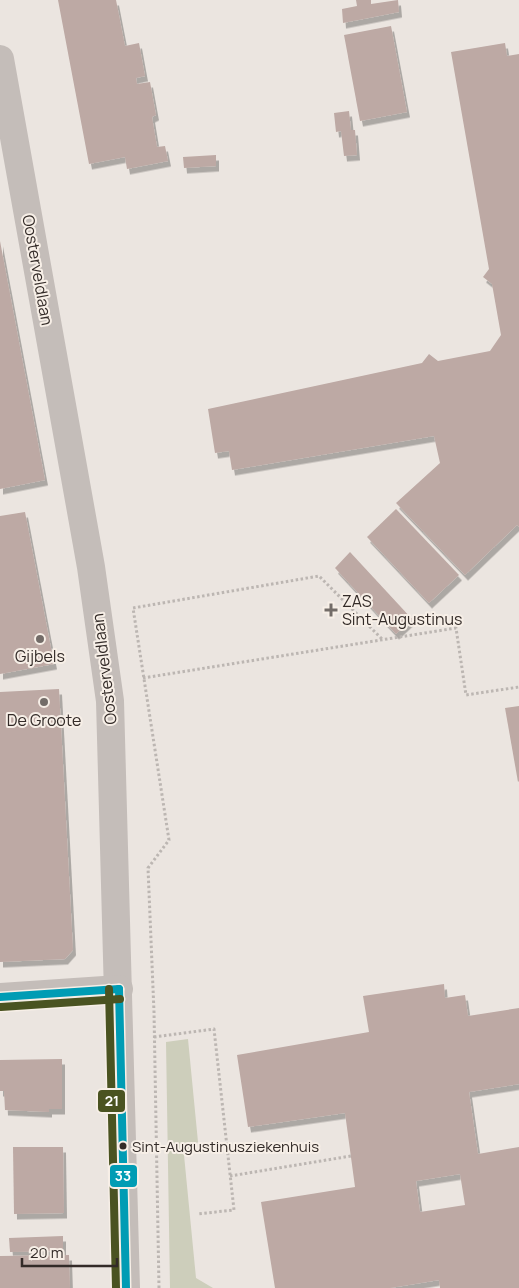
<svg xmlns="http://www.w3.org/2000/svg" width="519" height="1288" font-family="Manrope,sans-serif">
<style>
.green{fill:#cdcebb}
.building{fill:#bda9a4;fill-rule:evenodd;filter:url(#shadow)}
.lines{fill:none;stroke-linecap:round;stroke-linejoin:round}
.path{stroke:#bcb6b2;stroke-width:3;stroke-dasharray:2.5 2.5;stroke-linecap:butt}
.minor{stroke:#c4bdb9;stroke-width:28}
.bus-1-casing{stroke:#f7efe7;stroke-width:11}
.bus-2-casing{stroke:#f7efe7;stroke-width:11}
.bus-1{stroke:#009cb4;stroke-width:8}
.bus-2{stroke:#4a5321;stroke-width:8}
.poi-dot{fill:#736c68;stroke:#f7efe7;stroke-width:2}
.bus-dot{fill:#332b28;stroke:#f7efe7;stroke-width:2}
.labels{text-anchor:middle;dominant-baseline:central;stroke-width:4;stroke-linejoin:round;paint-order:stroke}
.bus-label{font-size:15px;fill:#332b28;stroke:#f7efe7;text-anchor:start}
.street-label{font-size:16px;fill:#332b28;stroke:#f7efe7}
.poi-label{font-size:16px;fill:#332b28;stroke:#f7efe7}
.line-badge{stroke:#f7efe7;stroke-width:2}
.badge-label{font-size:14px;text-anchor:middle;font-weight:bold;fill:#fff}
</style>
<defs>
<filter id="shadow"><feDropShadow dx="3" dy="5.5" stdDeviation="0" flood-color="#0004"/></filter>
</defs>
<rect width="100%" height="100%" fill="#ebe5e0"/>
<polygon class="green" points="188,1039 198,1142 184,1155 196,1278 213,1288 170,1288 166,1042"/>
<g class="building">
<polygon points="58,0 116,0 125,46 139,43 145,76 136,78 137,84 150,82 156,115 152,117 157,147 165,146 168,161 127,169 125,157 89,164"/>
<polygon points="356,0 371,0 371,4 398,0 399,12 343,23 342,9 357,6"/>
<polygon points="391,26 407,112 360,121 344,35"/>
<polygon points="505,43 507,56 519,54 519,527 517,525 465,575 396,503 440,463 434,436 232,470 229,451 215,453 208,409 422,363 429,354 438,361 490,351 501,335 492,284 483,277 489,269 451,52"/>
<polygon points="349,111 351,130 355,130 357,155 344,156 341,131 336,132 334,113"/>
<polygon points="216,155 216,166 184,168 183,157"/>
<polygon points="0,241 45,480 0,489"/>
<polygon points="396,509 459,575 429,603 367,537"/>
<polygon points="25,512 54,664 0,674 0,516"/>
<polygon points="350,552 412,619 396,634 335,568"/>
<polygon points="59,689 73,950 65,959 0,962 0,692"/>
<polygon points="519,706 519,781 518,782 505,708"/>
<path d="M 444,984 L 445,998 L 465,995 L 468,1016 L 519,1008 L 519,1084 L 469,1092 L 478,1154 L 519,1147 L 519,1288 L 440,1288 L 439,1280 L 390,1288 L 275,1288 L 261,1202 L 355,1187 L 345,1113 L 248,1127 L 237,1055 L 369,1032 L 363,996 ZM 460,1174 L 465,1205 L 420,1212 L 416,1181 Z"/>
<polygon points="62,1059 62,1109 49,1109 49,1112 5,1110 4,1091 0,1091 0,1060"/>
<polygon points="13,1147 63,1147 64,1213 14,1214"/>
<polygon points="63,1236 63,1251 10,1252 9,1238"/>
<polygon points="69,1255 70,1288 0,1288 0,1256"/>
</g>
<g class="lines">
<g class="path">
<polyline points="143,678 456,628 466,695 519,687"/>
<polyline points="154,1037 214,1029 234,1210 197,1214"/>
<polyline points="230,1176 351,1156"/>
<polyline points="159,1288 154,1012 148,868 169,840 133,608 319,576 383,640"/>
</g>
<g class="minor">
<polyline points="0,59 91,567 110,701 126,1288"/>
<polyline points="0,997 119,989"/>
</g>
<defs>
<g id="bus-1">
<polyline points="119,989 126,1288"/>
<polyline points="0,997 119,989"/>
</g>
<g id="bus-2">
<polyline points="109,989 116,1288"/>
<polyline points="1,1007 120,999"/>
</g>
</defs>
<use href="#bus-1" class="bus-1-casing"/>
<use href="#bus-2" class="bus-2-casing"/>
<use href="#bus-1" class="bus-1"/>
<use href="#bus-2" class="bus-2"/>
</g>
<g class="poi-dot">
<path d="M328.5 602.5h5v5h5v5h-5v5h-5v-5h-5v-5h5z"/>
<circle cx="40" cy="639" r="5"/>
<circle cx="44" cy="702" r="5"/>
</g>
<circle class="bus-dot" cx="123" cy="1146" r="4.5"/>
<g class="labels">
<g class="bus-label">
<text x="132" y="1146">Sint-Augustinusziekenhuis</text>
</g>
<g class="street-label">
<text transform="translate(38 270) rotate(80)">Oosterveldlaan</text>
<text transform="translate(104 669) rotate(-97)">Oosterveldlaan</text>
</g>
<g class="poi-label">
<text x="342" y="601" text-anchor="start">ZAS<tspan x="342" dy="18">Sint-Augustinus</tspan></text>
<text x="40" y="656">Gijbels</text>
<text x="44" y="720">De Groote</text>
</g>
</g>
<g class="line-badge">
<rect x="97" y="1089" width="29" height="24" rx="5" fill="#4a5321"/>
<rect x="109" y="1164" width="29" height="24" rx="5" fill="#009cb4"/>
</g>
<g class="badge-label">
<text x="112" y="1106">21</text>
<text x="123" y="1181">33</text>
</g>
<path d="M22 1258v8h95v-8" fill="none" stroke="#332b28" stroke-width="2.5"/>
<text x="30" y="1258" font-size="15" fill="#332b28" stroke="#f7efe7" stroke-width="4" paint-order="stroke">20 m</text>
</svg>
